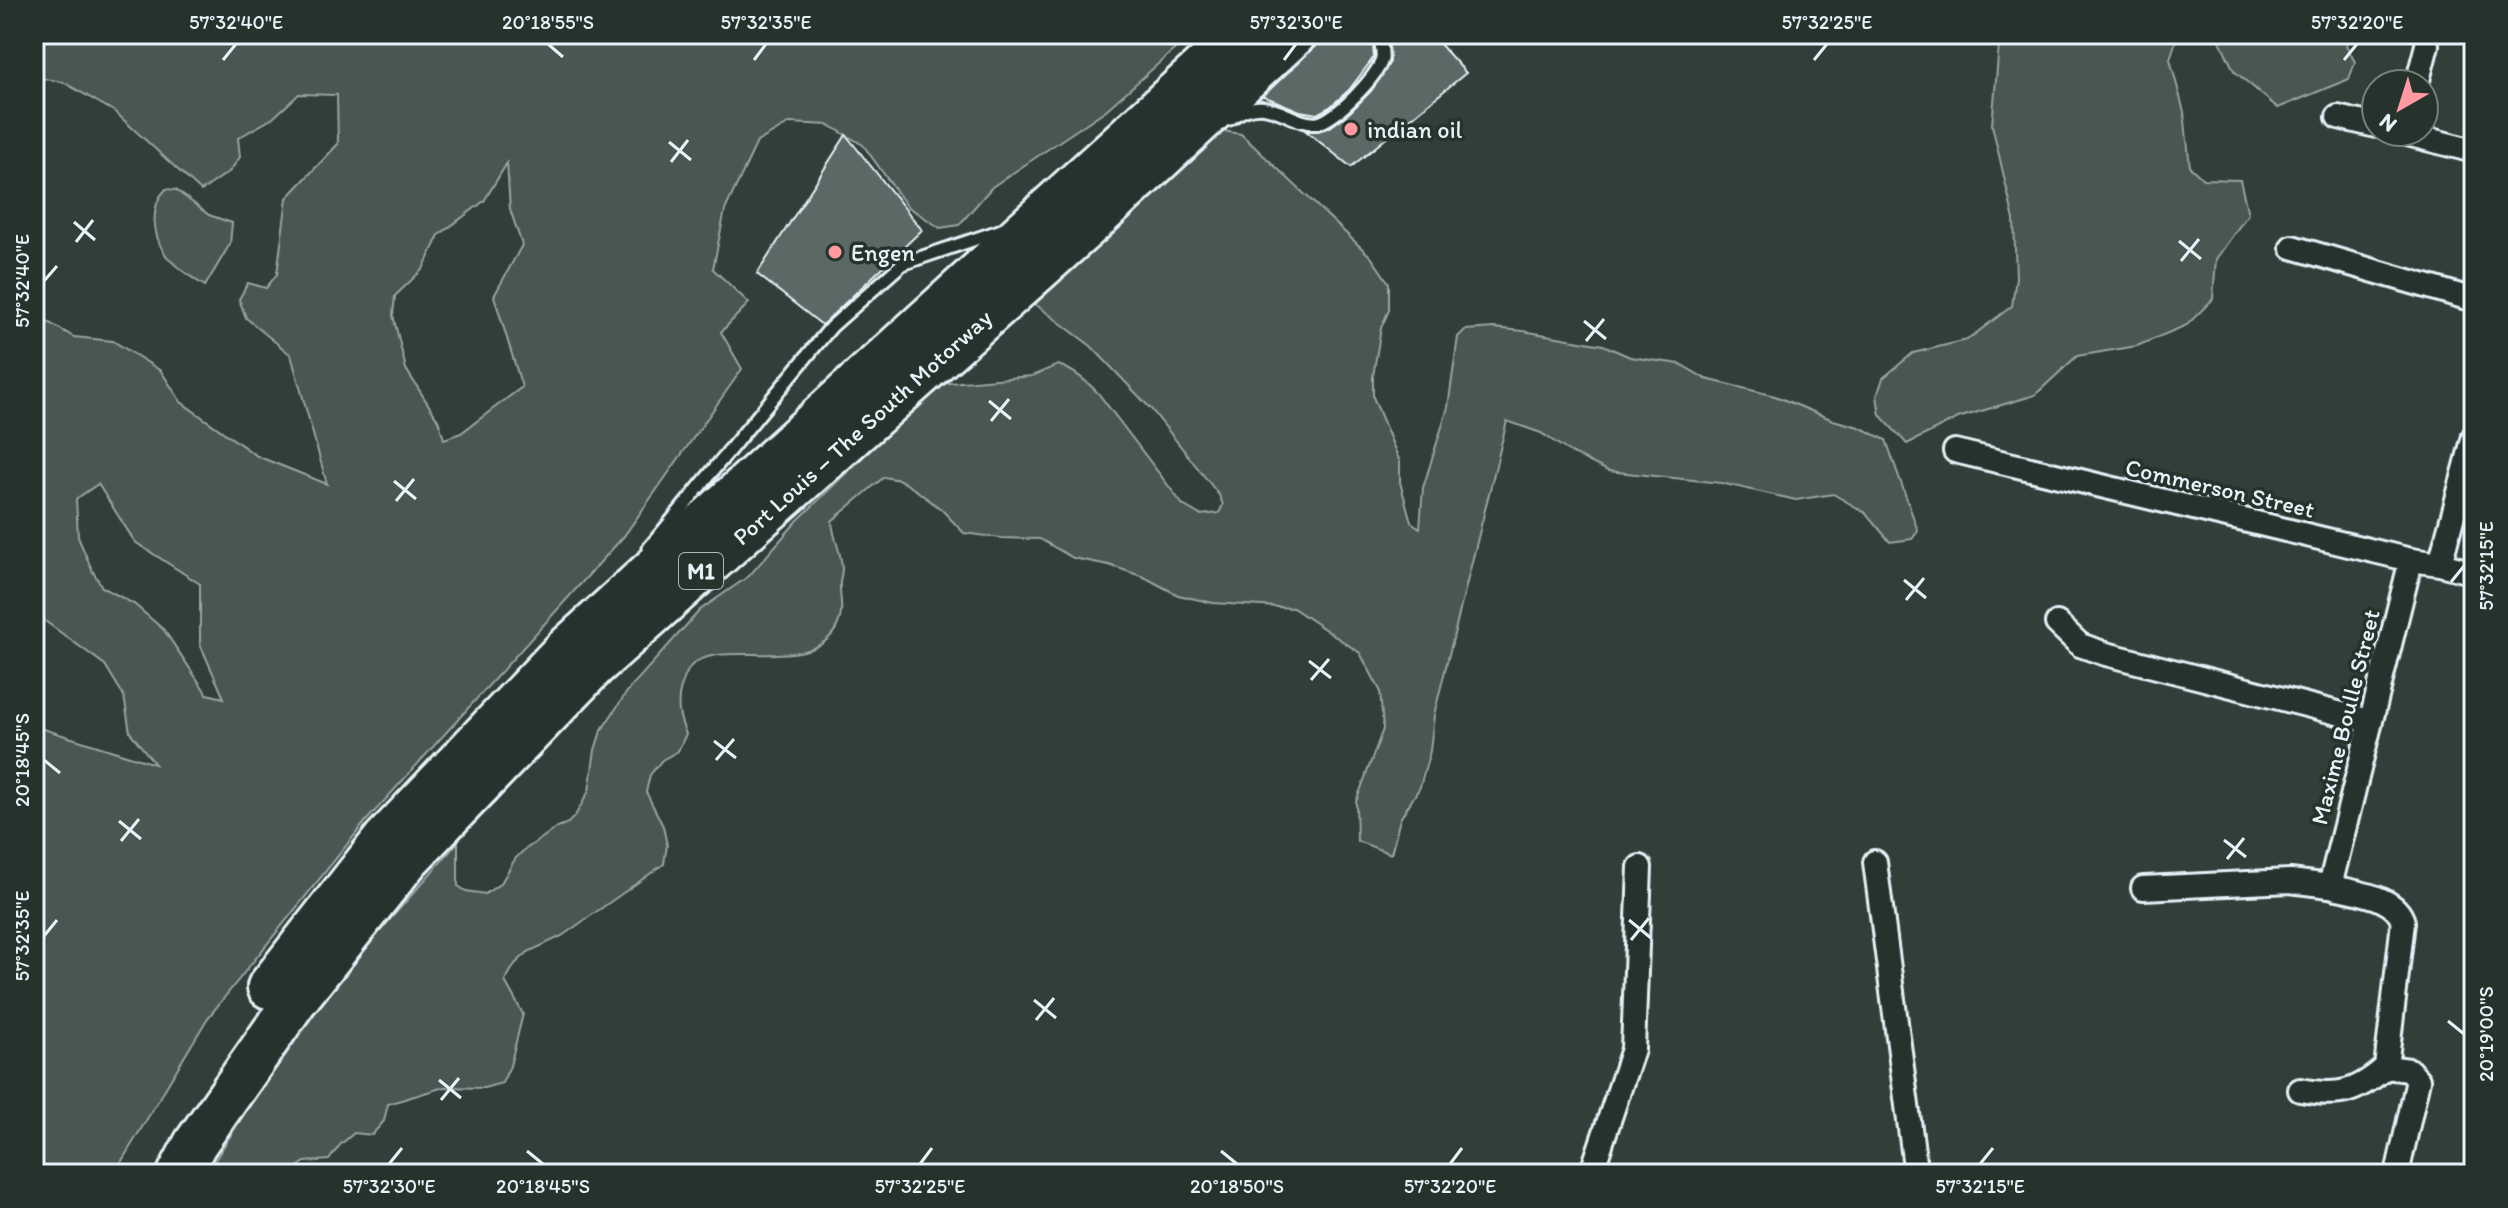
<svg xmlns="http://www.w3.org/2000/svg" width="2508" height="1208" font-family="Itim,sans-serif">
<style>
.green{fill:#495651;stroke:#98a4a4;stroke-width:2;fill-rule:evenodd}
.building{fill:#5c6865;stroke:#e8f1f8;stroke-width:2}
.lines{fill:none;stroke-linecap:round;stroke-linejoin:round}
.lane-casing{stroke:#e8f1f8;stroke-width:17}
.street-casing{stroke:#e8f1f8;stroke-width:28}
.highway-casing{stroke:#e8f1f8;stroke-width:48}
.lane{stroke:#26332d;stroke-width:11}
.street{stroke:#26332d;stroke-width:22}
.highway{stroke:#26332d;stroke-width:42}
.ticks{fill:none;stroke:#e8f1f8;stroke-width:3}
.poi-dot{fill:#ff9aa2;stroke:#26332d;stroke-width:3}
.labels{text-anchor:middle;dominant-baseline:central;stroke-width:7;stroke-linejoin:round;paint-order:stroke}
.shield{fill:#26332d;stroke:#aeb8bb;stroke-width:2}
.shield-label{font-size:22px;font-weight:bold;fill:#e8f1f8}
.poi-label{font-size:24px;fill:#e8f1f8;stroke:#26332d;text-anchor:start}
.street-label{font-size:24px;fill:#e8f1f8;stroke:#26332d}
.neatline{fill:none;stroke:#e8f1f8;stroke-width:3}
.ticks-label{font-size:20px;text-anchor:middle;fill:#e8f1f8}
</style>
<rect width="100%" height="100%" fill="#323e39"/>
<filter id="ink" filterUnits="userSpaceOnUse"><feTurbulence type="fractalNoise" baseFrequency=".0125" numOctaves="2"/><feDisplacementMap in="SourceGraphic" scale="16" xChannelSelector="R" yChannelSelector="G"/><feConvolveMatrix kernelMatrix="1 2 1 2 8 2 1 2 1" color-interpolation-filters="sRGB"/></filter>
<g filter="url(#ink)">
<g class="green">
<path d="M 34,34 L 1192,34 L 1106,110 L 992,187 L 959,225 L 940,228 L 907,206 L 863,145 L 829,125 L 790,123 L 757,142 L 725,210 L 713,269 L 749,303 L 721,332 L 742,369 L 624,536 L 366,821 L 207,1019 L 114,1174 L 34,1174 L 34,726 L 155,764 L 130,732 L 124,696 L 105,665 L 34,613 L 34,314 L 74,337 L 113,341 L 161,371 L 181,402 L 257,456 L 327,484 L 291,355 L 246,318 L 239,299 L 248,283 L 266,288 L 277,274 L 287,198 L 338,144 L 337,95 L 299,94 L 273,118 L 238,138 L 240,157 L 230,171 L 201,191 L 115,112 L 63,82 L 34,77 ZM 507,163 L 510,209 L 522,245 L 494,296 L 522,387 L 461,433 L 444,439 L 438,420 L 406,369 L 393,315 L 395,296 L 423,269 L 439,235 L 484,201 ZM 98,484 L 135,542 L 200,584 L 200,644 L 224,698 L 207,694 L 164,630 L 134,604 L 102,587 L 92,570 L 78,537 L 76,499 Z"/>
<polygon points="2000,34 2178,34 2170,59 2184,112 2190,167 2203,179 2240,180 2248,214 2216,259 2213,299 2187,325 2137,346 2077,356 2035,395 1958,418 1907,444 1880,415 1877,396 1883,378 1913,353 1967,340 2012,306 2016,278 2014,220 1992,125"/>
<polygon points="2217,34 2350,34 2346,45 2355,62 2349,79 2278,108 2234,71"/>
<path d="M 1223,131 L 1241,134 L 1371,257 L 1389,283 L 1389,310 L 1381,328 L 1373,376 L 1373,397 L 1400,462 L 1400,482 L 1411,522 L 1420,528 L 1423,488 L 1448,407 L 1458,337 L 1465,330 L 1494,328 L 1523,331 L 1603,345 L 1630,357 L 1680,364 L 1706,379 L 1775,396 L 1833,420 L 1859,427 L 1886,440 L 1918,531 L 1912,539 L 1890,542 L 1866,513 L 1833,494 L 1796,500 L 1721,483 L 1608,471 L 1573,454 L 1541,433 L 1507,421 L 1434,715 L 1430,751 L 1420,787 L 1400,819 L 1391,854 L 1357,841 L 1356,802 L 1383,729 L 1380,690 L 1360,653 L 1293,608 L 1213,603 L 1178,595 L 1144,577 L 1109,565 L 1073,558 L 1040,539 L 1001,538 L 964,533 L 941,509 L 917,491 L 900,480 L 884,477 L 832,521 C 833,538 842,553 842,569 C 842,575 839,581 840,587 C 840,600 844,611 838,624 C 816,678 721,637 692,665 C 686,671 684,679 681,687 C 676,705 679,718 686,734 L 678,751 L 662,760 L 650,775 L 646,792 L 663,826 L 667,845 L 664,864 L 562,936 L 528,952 L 515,964 L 505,981 L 523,1014 L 510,1066 L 502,1083 L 484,1088 L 444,1087 L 388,1104 L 384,1121 L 372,1135 L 354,1133 L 340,1145 L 329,1160 L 305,1162 L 286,1174 L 206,1174 L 270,1074 L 345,971 L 458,842 L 458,886 L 466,891 L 485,894 L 501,883 L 515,859 L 523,851 L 558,827 L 568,823 L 575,816 L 589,791 L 595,750 L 601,731 L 629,689 L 700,610 L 749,576 L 797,521 L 938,384 L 1032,376 L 1058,365 C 1074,370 1086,381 1098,393 L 1183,505 L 1200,515 L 1219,513 L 1223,505 L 1219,495 L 1151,409 L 1091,346 L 1035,304 Z"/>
<path d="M 166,189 L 176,190 L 209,215 L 232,223 L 230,244 L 205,286 C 192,278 180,270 169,259 C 153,241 148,207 166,189 Z"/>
</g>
<g class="building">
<polygon points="1328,34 1372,34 1374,57 1349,90 1330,107 1317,114 1300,111 1263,96"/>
<polygon points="1388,34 1431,34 1466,73 1351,167 1306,131 1318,131 1330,127 1350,112 1371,91 1390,62"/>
<polygon points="846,135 922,230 822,325 757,274"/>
</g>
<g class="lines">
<defs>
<g id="lane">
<path d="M 1230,119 C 1267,89 1289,126 1318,123 C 1335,120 1378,76 1382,59 C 1383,51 1380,41 1380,34"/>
<polyline points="649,548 831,327 902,264 1002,230"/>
</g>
<g id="street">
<polyline points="2417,84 2427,45"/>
<polyline points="2338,117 2376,126"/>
<polyline points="2399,132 2474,151"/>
<polyline points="2292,247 2474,300"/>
<polyline points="1955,451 2411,560 2440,564 2474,573"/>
<polyline points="2440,564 2474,436"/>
<polyline points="2057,623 2080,645 2106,654 2369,721"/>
<polyline points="1875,862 1916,1174"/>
<path d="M 2330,886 C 2354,893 2396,895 2403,922 L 2386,1067"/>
<polyline points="2143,888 2290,881 2330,886 2411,560"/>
<polyline points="2386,1067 2409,1070 2418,1080 2397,1174"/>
<path d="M 2300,1090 C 2339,1097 2356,1093 2386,1067"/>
<polyline points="1591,1174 1633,1049 1640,867"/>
</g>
<g id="highway">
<polyline points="269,987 385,839 565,650 1240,34"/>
<polyline points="179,1174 195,1144 295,1001 408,859 595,665 1092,222 1295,34"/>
</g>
</defs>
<use href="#lane" class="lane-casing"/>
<use href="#street" class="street-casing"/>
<use href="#highway" class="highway-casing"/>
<use href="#lane" class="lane"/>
<use href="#street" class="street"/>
<use href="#highway" class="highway"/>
</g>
</g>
<path class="ticks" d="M 548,44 L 563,57M 223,60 L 236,44M 754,60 L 766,44M 1284,60 L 1296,44M 1814,60 L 1827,44M 2344,60 L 2357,44M 669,142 L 691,160M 671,162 L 688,140M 74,222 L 95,240M 2179,241 L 2201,259M 76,242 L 93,220M 2181,261 L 2199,239M 44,281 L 57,266M 1584,321 L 1606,339M 1586,341 L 1604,319M 989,401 L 1011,419M 991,421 L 1009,399M 394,481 L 416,499M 396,501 L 414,479M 1904,580 L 1926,598M 2451,582 L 2464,566M 1906,600 L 1924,578M 1309,661 L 1331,678M 1311,680 L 1329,659M 714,741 L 736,758M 44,760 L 60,773M 716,760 L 734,739M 119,821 L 141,839M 2224,840 L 2246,857M 121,841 L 139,819M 2227,859 L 2244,838M 1629,920 L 1651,938M 44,936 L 57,920M 1631,940 L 1649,918M 1034,1000 L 1056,1018M 1036,1020 L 1054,998M 2448,1021 L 2464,1034M 439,1080 L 461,1098M 441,1100 L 459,1078M 527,1151 L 543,1164M 1221,1151 L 1237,1164M 389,1164 L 402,1148M 920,1164 L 932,1148M 1450,1164 L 1462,1148M 1980,1164 L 1993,1148"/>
<g class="poi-dot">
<circle cx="1351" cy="129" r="8"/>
<circle cx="835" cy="252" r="8"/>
</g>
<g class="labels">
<rect class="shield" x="679" y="553" width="44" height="36" rx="6"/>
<g class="shield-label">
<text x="701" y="571">M1</text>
</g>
<g class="poi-label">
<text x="1367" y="129">indian oil</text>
<text x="851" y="252">Engen</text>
</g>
<g class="street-label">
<text transform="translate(862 427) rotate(-42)">Port Louis – The South Motorway</text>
<text transform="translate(2220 488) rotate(13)">Commerson Street</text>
<text transform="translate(2345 717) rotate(-76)">Maxime Boulle Street</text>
</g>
</g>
<rect width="2508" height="1208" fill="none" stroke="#26332d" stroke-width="88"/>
<g transform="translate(2400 108) rotate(219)"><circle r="38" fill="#26332d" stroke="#747f7e" stroke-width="2"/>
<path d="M0-6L14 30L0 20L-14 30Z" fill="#ff9aa2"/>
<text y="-12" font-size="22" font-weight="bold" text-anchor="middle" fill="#e8f1f8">N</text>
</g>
<rect x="44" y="44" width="2420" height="1120" class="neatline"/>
<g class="ticks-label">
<text x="236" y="29">57°32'40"E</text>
<text x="548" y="29">20°18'55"S</text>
<text x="766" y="29">57°32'35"E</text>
<text x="1296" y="29">57°32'30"E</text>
<text x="1827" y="29">57°32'25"E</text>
<text x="2357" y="29">57°32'20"E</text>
<text transform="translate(22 281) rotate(-90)" y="7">57°32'40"E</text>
<text transform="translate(2486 566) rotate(-90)" y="7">57°32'15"E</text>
<text transform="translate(22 760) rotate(-90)" y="7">20°18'45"S</text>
<text transform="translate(22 936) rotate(-90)" y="7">57°32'35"E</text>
<text transform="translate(2486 1034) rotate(-90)" y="7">20°19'00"S</text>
<text x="389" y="1193">57°32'30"E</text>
<text x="543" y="1193">20°18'45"S</text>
<text x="920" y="1193">57°32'25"E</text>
<text x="1237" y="1193">20°18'50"S</text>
<text x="1450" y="1193">57°32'20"E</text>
<text x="1980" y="1193">57°32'15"E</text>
</g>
</svg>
